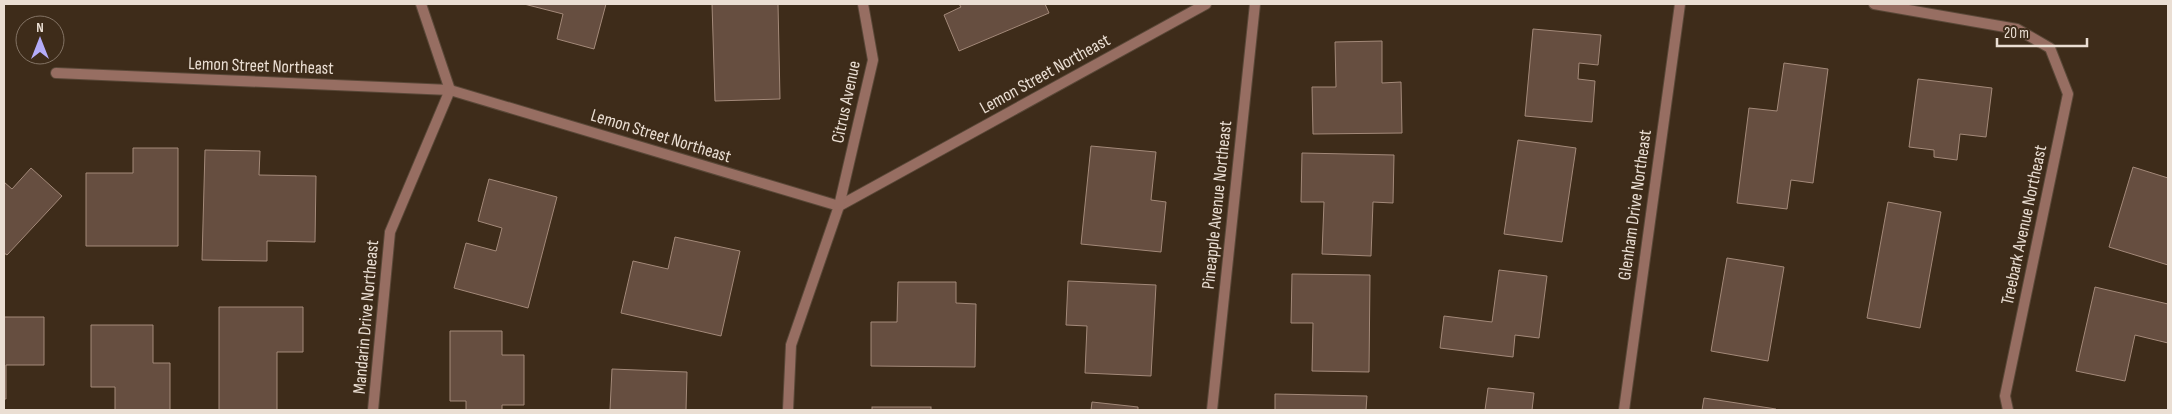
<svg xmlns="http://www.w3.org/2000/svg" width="2172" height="414" font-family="'Sofia Sans Condensed',sans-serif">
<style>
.building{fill:#664e40;stroke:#a38979}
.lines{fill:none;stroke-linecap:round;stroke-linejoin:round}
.minor-casing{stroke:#5a4838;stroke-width:12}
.minor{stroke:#976e62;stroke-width:10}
.labels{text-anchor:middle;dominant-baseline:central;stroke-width:4;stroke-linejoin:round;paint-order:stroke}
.street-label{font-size:18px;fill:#eaded3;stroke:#3e2c1a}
</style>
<rect width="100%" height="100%" fill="#3e2c1a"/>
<g class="building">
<polygon points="524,4 606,4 594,49 557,39 563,14"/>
<polygon points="712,4 778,4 780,99 715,101"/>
<polygon points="959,4 1045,4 1049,13 959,51 944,15 961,7"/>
<polygon points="1533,29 1601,35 1598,65 1579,63 1578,79 1595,81 1592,122 1525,116"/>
<polygon points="1382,41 1382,83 1401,82 1402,133 1313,134 1312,87 1336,87 1335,42"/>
<polygon points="1784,63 1828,69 1813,183 1791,180 1787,209 1737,203 1749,108 1777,111"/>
<polygon points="1918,79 1992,88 1986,137 1960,134 1957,160 1934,157 1934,150 1909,147"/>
<polygon points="1518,140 1576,148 1562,242 1504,234"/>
<polygon points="1091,146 1156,152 1151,200 1166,202 1161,252 1081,244"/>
<polygon points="133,148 178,148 178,246 86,246 86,173 133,173"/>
<polygon points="205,150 260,151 259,175 316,176 315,242 267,241 267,261 202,260"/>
<polygon points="1302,153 1394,155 1393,203 1373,202 1371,256 1322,254 1324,202 1301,202"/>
<polygon points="2133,167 2168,178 2168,265 2109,247"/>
<polygon points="31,168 62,196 7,255 4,253 4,182 12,189"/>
<polygon points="489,179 557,197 528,308 454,288 466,243 496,251 502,228 478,221"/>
<polygon points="1888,202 1941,212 1920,328 1867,318"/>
<polygon points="675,237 740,251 721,336 621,313 633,261 668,269"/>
<polygon points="1727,258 1784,267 1768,361 1711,351"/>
<polygon points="1499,270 1547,276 1539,338 1515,335 1513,357 1440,348 1444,316 1492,322"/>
<polygon points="1292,274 1370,275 1369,372 1312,371 1313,323 1291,323"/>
<polygon points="1068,281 1156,285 1151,376 1085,373 1087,326 1066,325"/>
<polygon points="898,282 956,282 956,303 976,304 975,367 871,366 871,322 897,322"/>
<polygon points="2095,287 2168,304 2168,343 2135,335 2125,381 2076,371"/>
<polygon points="219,307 303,307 303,352 277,352 277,410 219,410"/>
<polygon points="4,317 44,317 44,365 6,365 6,399 4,399"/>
<polygon points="91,325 153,325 153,363 170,363 170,410 115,410 115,387 91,387"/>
<polygon points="450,331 502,331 502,355 524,355 524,405 502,405 502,410 466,410 466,401 450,401"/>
<polygon points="612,369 687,372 686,410 610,410"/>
<polygon points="1488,388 1534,393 1532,410 1485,410"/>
<polygon points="1275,394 1367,396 1366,410 1275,410"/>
<polygon points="1704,398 1776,409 1776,410 1702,410"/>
<polygon points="1092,402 1138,407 1138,410 1091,410"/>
<rect x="872" y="407" width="59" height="3"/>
</g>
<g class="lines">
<defs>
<g id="minor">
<polyline points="1874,4 2017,29 2050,48 2068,94 2005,396 2008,410"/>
<polyline points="56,73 450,90 839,206 1206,4"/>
<polyline points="373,410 390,232 450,90 421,4"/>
<polyline points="788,410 791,345 839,206 873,60 863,4"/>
<polyline points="1212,410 1255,4"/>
<polyline points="1624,410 1680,4"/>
</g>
</defs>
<use href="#minor" class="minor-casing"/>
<use href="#minor" class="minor"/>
</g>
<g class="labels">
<g class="street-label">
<text transform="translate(261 66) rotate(2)">Lemon Street Northeast</text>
<text transform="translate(1045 74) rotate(-29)">Lemon Street Northeast</text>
<text transform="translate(846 102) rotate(-78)">Citrus Avenue</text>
<text transform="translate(661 136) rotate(17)">Lemon Street Northeast</text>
<text transform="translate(1217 205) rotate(-84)">Pineapple Avenue Northeast</text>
<text transform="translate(1635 205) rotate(-82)">Glenham Drive Northeast</text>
<text transform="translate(2024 225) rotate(-78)">Treebark Avenue Northeast</text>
<text transform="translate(366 317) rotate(-85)">Mandarin Drive Northeast</text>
</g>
</g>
<rect width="2172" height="414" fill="none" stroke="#eaded3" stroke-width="10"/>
<g transform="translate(40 40)"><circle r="24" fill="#3e2c1a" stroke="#837364"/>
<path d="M0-4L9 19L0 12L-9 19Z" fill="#b4acf9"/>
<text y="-8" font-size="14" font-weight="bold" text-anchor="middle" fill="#eaded3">N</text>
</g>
<path d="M1997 38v8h90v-8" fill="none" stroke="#eaded3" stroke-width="2.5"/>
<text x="2004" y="38" font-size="15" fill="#eaded3" stroke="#3e2c1a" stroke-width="4" paint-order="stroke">20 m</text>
</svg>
